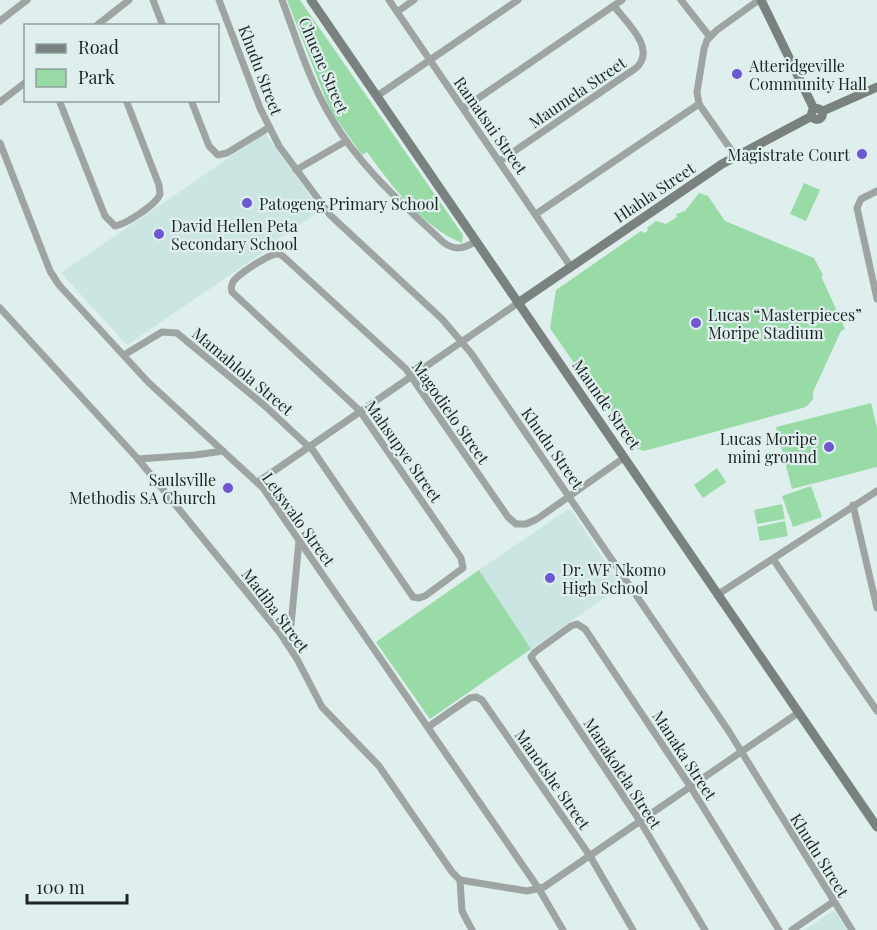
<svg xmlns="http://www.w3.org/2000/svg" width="877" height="930" font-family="'Playfair Display',serif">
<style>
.built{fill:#cbe5e2}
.green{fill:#98dba6}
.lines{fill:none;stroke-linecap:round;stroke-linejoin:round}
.street{stroke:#9ea4a2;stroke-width:7}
.secondary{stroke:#79827e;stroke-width:9}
.poi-dot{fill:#6e58d2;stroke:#deefed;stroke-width:2}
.labels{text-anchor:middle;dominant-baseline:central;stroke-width:4.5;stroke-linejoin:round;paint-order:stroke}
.street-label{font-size:16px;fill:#1e2524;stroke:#deefed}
.poi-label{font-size:16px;fill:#1e2524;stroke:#deefed;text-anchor:start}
</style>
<rect width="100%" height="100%" fill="#deefed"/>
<g class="built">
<polygon points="265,133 321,211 277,239 264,252 127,345 61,273"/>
<polygon points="567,510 572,511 621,586 531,649 479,570"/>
<polygon points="834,910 847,930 805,930"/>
</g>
<g class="green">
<path d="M 287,0 L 300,0 L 463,235 L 462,243 C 421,226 393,187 367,152 L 362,155 L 333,114 L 326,100 Z"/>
<polygon points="804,183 820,190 806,221 790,214"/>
<polygon points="699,193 708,196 725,221 814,258 823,275 821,276 845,329 841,331 813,392 813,399 806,407 644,451 633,447 634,445 630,443 631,441 625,438 610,416 613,414 592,383 589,385 550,328 556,290 641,231 645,233 648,230 647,228 656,221 666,224 677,217 676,214 685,211"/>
<polygon points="871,403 877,428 877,467 792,489 776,427"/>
<polygon points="717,468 726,482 703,498 694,485"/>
<polygon points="811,486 822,517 793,527 782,496"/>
<polygon points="782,504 785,519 757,524 754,510"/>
<polygon points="785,521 788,536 760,541 757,527"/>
<polygon points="479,570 531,649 430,719 376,642"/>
</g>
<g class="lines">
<g class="street">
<polyline points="153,0 163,26"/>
<polyline points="219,0 260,108 279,146 330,215 442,319 471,353 728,730 852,930"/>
<path d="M 282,0 C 297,40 310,83 332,119 C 360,167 403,204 443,242 C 455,251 464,249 476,241"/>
<polyline points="389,0 571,267"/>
<polyline points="681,0 710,37"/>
<polyline points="397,12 414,0"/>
<polyline points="0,21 27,0"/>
<polyline points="96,26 129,0"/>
<polyline points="377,96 518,0"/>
<path d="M 59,100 L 105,216 L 115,226 C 126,224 156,205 160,194 L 159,185 L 126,100"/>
<polyline points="191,100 209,146 218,155 227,153 268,128"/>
<polyline points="0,102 26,82"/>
<polyline points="464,108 622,0"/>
<polyline points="0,143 50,271 59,285 148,382 263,488 539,889 563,930"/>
<polyline points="736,157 699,104 697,92 704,49 707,40 717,30 759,0"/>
<path d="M 500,161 L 636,68 C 657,49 627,23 614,6"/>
<polyline points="296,170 346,141"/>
<polyline points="877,191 861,199 857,208 877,299"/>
<polyline points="536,214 699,104"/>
<polyline points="0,308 138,459 280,633 297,659 322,707 379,766 452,872 460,880 527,891 544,887 798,713"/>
<polyline points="124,355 162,332 177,333 265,406 309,447"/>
<path d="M 310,446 L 413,597 L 419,598 L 425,596 L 463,568 L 461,558 L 360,411 L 232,292 C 231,287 231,287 233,282 C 237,275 270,253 278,254 C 281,254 284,257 286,259 L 406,369 L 508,517 L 516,524 L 526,524 L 537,519 L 625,457"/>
<polyline points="138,459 195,455 223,451"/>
<polyline points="258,482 518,303"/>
<polyline points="853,505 877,608"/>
<polyline points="773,559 877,711"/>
<polyline points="717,595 877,491"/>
<polyline points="286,642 291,625 299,541"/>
<polyline points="428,727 470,698 476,697 482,700 590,856 633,930"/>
<polyline points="460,880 462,911 472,930"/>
<polyline points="705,930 640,821 532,659 531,657 535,652 571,626 577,624 585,629 690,786 779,930"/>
<polyline points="792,930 833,902"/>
</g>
<g class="secondary">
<polyline points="311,0 877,827"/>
<polyline points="761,0 814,109"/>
<circle cx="817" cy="114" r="5.5"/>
<polyline points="823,111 877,87"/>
<polyline points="518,303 722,164 812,116"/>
</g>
</g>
<g class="poi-dot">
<circle cx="737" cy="74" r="6"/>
<circle cx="862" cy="154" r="6"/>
<circle cx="247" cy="203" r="6"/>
<circle cx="159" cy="234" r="6"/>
<circle cx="696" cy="323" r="6"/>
<circle cx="829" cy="447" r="6"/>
<circle cx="228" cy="488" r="6"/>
<circle cx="550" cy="578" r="6"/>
</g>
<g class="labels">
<g class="street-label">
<text transform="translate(324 65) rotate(67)">Chuene Street</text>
<text transform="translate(261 70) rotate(69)">Khudu Street</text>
<text transform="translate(577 92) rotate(-34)">Maumela Street</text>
<text transform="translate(491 125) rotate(55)">Ramatsui Street</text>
<text transform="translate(654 192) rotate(-34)">Hlahla Street</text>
<text transform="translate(243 371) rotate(40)">Mamahlola Street</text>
<text transform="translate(607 404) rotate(55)">Maunde Street</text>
<text transform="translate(451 412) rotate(55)">Magodielo Street</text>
<text transform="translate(553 448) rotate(55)">Khudu Street</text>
<text transform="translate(404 451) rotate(55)">Mahsupye Street</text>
<text transform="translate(299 519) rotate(54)">Letswalo Street</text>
<text transform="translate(276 610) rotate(53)">Madiba Street</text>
<text transform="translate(685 755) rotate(57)">Manaka Street</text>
<text transform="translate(623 773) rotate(57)">Manakolela Street</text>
<text transform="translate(553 779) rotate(55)">Manotshe Street</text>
<text transform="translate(820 855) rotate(58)">Khudu Street</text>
</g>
<g class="poi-label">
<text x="749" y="65">Atteridgeville<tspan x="749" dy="18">Community Hall</tspan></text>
<text x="850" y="154" text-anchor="end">Magistrate Court</text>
<text x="259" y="203">Patogeng Primary School</text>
<text x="171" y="225">David Hellen Peta<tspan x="171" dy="18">Secondary School</tspan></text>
<text x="708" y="314">Lucas “Masterpieces”<tspan x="708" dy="18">Moripe Stadium</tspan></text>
<text x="817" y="438" text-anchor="end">Lucas Moripe<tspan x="817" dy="18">mini ground</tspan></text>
<text x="216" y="479" text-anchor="end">Saulsville<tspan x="216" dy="18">Methodis SA Church</tspan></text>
<text x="562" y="569">Dr. WF Nkomo<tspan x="562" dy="18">High School</tspan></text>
</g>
</g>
<rect x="24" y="24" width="195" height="78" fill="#deefed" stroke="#919e9d" stroke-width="1.5"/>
<rect x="36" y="44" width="30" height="9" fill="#79827e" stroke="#919e9d" stroke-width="1.5"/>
<text x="78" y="54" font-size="18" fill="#1e2524">Road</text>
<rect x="36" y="69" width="30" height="18" fill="#98dba6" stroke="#919e9d" stroke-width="1.5"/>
<text x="78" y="84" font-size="18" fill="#1e2524">Park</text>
<path d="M27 894v9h100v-9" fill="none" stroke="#1e2524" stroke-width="3"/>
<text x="36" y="894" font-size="18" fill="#1e2524" stroke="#deefed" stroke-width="4.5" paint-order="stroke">100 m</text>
</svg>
